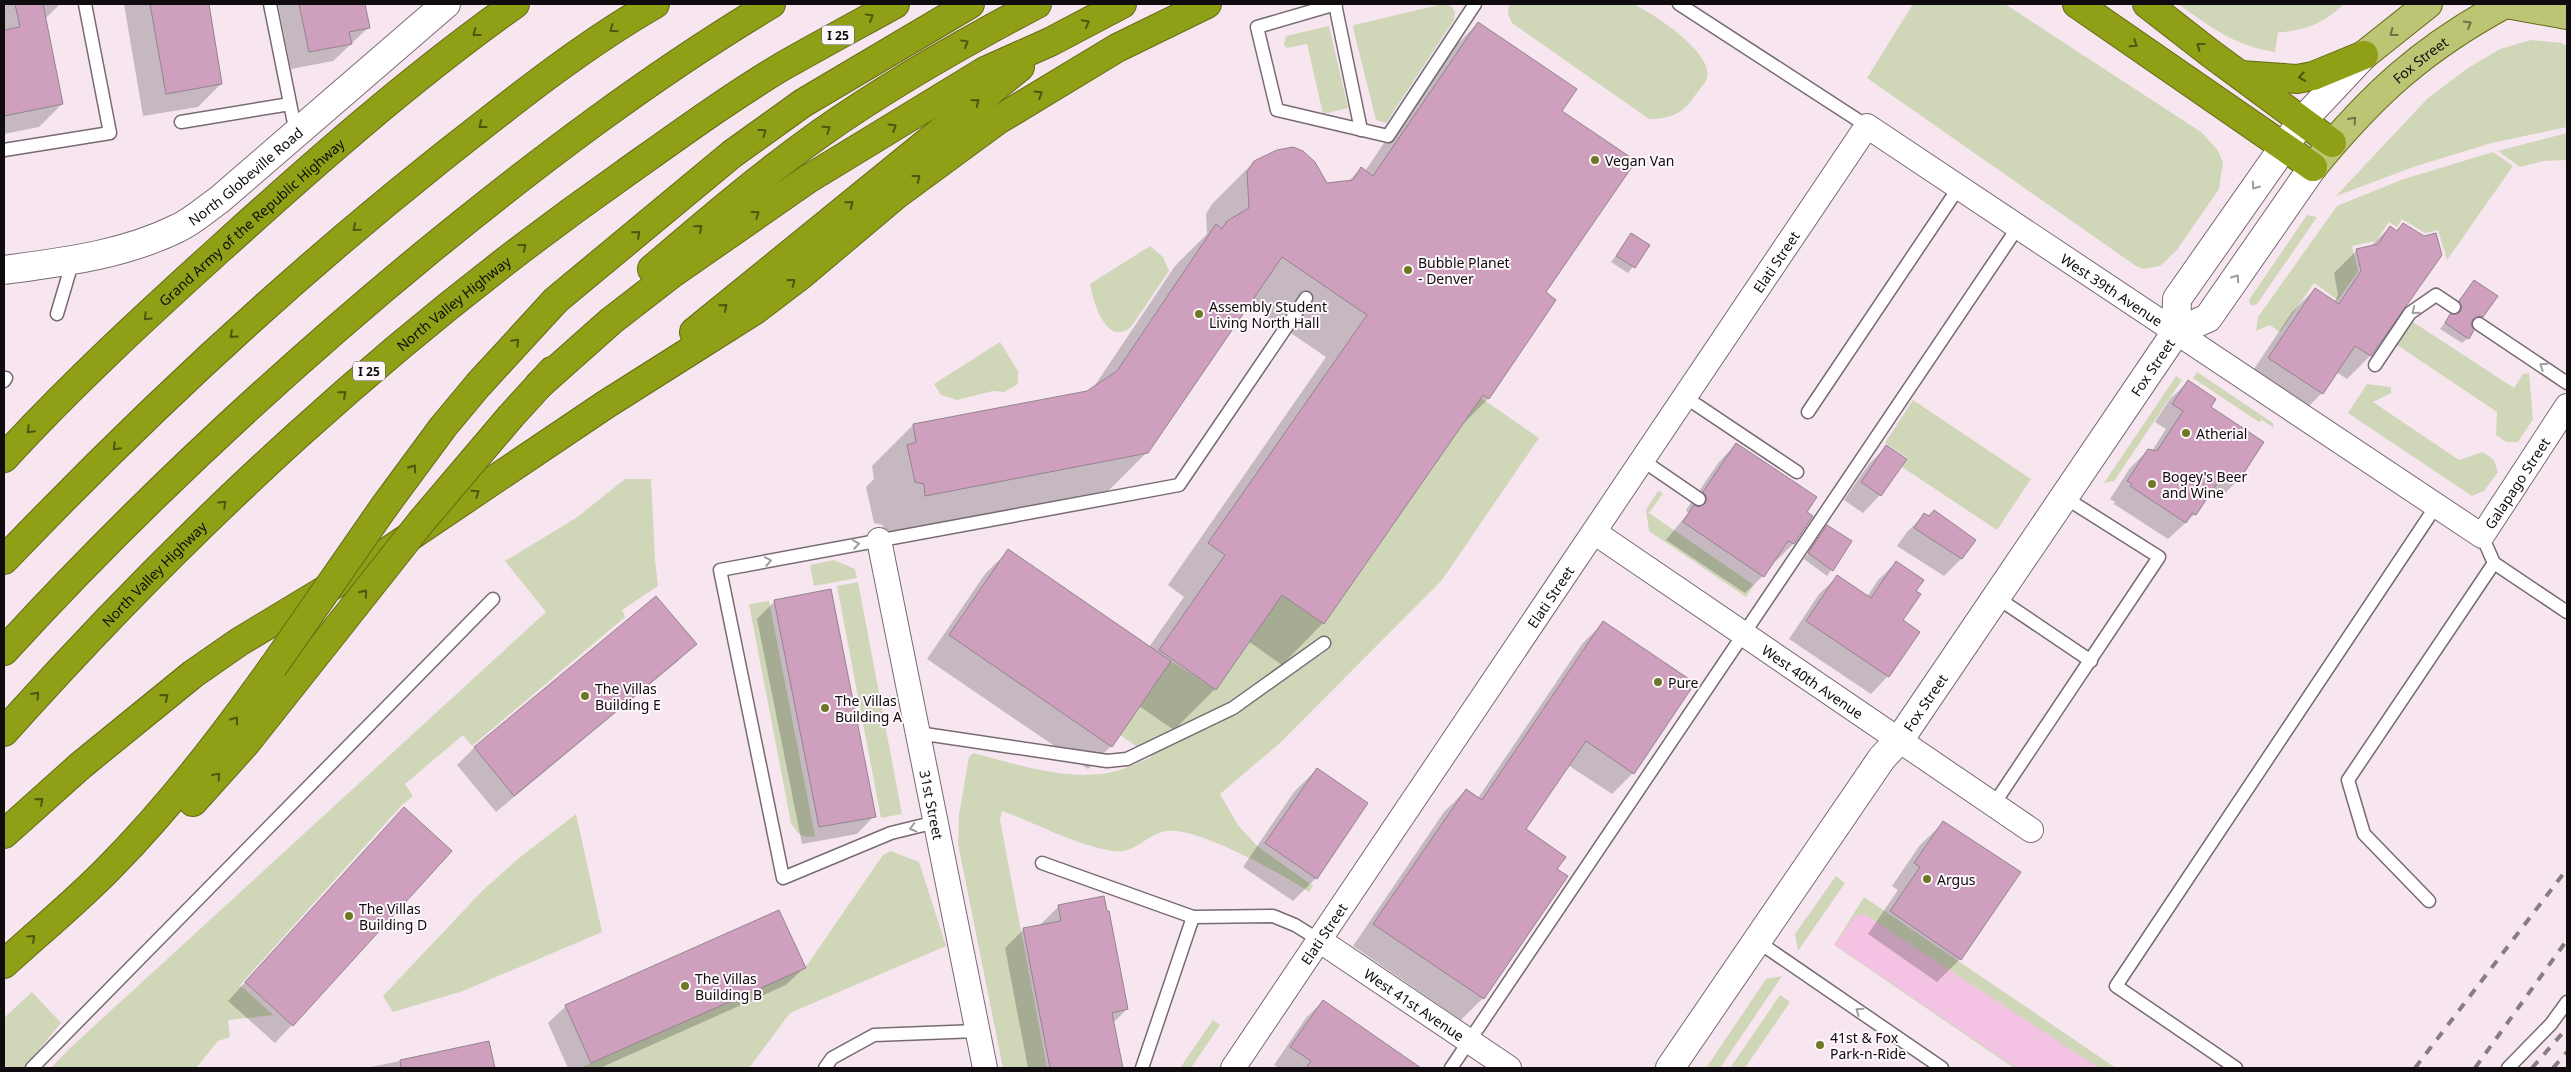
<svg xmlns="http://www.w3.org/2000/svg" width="2571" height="1072" font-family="'Noto Sans',sans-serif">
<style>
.green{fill:#d0d7b8}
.water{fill:#f4c3e3}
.shadow{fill:#0003}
.building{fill:#cea0be;stroke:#93838d}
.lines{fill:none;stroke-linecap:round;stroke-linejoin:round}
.service-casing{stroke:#786a73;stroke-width:15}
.minor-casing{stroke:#786a73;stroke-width:26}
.tertiary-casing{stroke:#786a73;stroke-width:30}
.primary-casing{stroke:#636b13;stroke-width:30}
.motorway-casing{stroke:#636b13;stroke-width:30}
.service{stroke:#fff;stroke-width:12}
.minor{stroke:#fff;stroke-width:24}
.tertiary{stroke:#fff;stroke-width:28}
.primary{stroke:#bcc573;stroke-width:28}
.motorway{stroke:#8f9f16;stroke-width:28}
.rail{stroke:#877c82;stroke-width:4;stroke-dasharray:9 9;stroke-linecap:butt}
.motorway-bridge-casing{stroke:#636b13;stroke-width:30;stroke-linecap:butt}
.motorway-bridge{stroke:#8f9f16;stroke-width:28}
.oneway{stroke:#505512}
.oneway2{stroke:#6f7146}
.oneway3{stroke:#9f9d9f}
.poi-dot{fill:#6c7823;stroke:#fdf6fb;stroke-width:2}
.labels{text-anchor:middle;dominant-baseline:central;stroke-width:4;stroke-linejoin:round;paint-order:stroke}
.shield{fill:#fdf6fb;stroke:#575255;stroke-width:1}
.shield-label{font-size:12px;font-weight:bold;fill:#100b0e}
.street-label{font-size:14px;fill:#100b0e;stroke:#fdf6fb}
.poi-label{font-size:14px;fill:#100b0e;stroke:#fdf6fb;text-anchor:start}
</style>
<rect width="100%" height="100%" fill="#f7e6f0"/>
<g class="green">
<polygon points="1443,4 1451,6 1455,12 1454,20 1386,123 1376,120 1353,28 1354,25"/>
<path d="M 1509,4 C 1528,4 1625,0 1635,5 C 1654,14 1714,53 1707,78 C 1705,84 1698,91 1694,97 C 1683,114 1669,119 1649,119 L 1512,23 L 1508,14 Z"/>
<polygon points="1913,4 2005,4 2201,132 2217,149 2223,162 2219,189 2177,250 2160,266 2143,269 2136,266 1867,78"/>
<path d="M 2178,4 L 2344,4 C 2326,22 2304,32 2278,32 L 2275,52 C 2232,45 2213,28 2178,4 Z"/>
<polygon points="1329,26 1348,108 1323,114 1307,44 1287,48 1284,45 1286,36"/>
<polygon points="2531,40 2562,43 2567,46 2567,127 2492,143 2416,166 2336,196 2428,98 2468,68 2500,49"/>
<polygon points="2567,133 2567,160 2543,161 2520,167 2498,151"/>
<polygon points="2493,152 2513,166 2447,260 2438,230 2425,233 2402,219 2397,227 2389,222 2376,241 2352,246 2358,271 2338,300 2314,283 2280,332 2270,325 2256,331 2258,317 2337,206 2401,180"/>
<polygon points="2307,215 2317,217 2257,304 2251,306 2249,300"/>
<path d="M 1150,246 L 1163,257 L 1169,271 L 1131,327 C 1106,348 1093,301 1090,284 Z"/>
<polygon points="2410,320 2514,388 2523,374 2529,373 2533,419 2518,442 2506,442 2496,435 2497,412 2394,343"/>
<polygon points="1000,342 1018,371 1018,384 1004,392 993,391 957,400 941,395 934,384"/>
<polygon points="2197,372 2273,423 2274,428 2262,420 2259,422 2193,378"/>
<polygon points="2176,376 2182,380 2114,481 2104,483"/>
<polygon points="2367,384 2391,387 2391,393 2373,402 2459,460 2483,452 2494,460 2498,472 2484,491 2472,496 2348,413"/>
<path d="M 1481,398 L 1539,438 L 1442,580 L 1281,742 L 1220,794 L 1238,825 L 1257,846 L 1313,886 L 1309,892 C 1282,874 1197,826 1166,831 C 1147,834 1134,855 1113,851 C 1073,845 1039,824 1002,811 L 1000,820 L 1047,1068 L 1003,1068 L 958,844 L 959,815 L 969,757 L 973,753 C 1015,764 1074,783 1116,771 C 1128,768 1140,762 1152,757 L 1120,735 L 1171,661 L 1216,690 L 1282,595 L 1324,624 Z"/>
<polygon points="1913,400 2031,479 1997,530 1902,467 1908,458 1885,443"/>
<polygon points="625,479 651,479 655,559 658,586 622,610 625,617 472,746 463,735 405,784 413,796 402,805 240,985 273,1015 228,1020 230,1037 218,1041 196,1068 51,1068 69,1049 546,612 505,561 576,518"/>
<polygon points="1658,491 1663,493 1649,513 1754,585 1746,597 1649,531 1646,510"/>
<polygon points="834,560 855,569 857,578 814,586 810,565"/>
<polygon points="858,582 902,814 881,818 837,586"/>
<path d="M 769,601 L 815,836 C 801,839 798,834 791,823 L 749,604 Z"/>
<polygon points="576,814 602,932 463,991 393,1012 383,996 483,890 519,858"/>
<polygon points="891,851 919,862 946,946 790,1013 749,1068 580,1068 805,968 883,855"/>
<polygon points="1836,876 1845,883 1798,951 1795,934"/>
<polygon points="1864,897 2116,1068 2014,1068 1834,945"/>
<polygon points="1782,976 1720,1068 1706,1068 1766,979"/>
<polygon points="32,992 61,1023 24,1068 4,1068 4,1018"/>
<polygon points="1780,995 1790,1002 1745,1068 1730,1068"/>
<polygon points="1213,1020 1220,1025 1191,1068 1180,1068"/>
</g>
<polygon class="water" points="1864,914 2099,1068 2017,1068 1835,945 1854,917"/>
<g class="shadow">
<polygon points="4,4 60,4 45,19 62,104 39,127 4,134"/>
<polygon points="124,4 207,4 221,84 198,107 143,116"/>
<polygon points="278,4 364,4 368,28 333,61 291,69"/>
<polygon points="1478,23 1560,112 1544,293 1555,300 1488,399 1458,429 1323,623 1282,665 1248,641 1215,689 1174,730 1139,706 1111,746 1088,769 927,659 985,574 1008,551 1149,647 1184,597 1168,585 1326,357 1248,304 1147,452 1105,494 884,537 883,525 874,523 866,487 874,479 872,466 913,425 1088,392 1093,388 1175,266 1207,234 1206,214 1212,204 1254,162 1326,184 1348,182 1361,168 1365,171 1437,65"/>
<polygon points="2403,224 2424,238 2441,255 2370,356 2347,379 2336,372 2322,393 2299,416 2246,381 2292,312 2315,289 2334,302 2338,295 2334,273 2357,250 2370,247 2390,227 2396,231"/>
<polygon points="1632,234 1649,246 1628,273 1611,262"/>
<polygon points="2474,281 2482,316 2477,322 2470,322 2468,338 2462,343 2440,329 2451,315 2456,316 2454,307"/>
<polygon points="2188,382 2209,407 2262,442 2237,481 2219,499 2209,492 2195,514 2168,539 2114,504 2115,502 2110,499 2130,468 2148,450 2152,451 2166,429 2155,422 2170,399"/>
<polygon points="1736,444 1805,512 1793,544 1776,561 1774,560 1763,576 1745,593 1666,540 1688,513 1686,510 1719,462"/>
<polygon points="1886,447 1880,495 1863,513 1844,500 1869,464"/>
<polygon points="1934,511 1962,558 1944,576 1897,546 1907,532 1924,515 1928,517"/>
<polygon points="1827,526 1851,541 1827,576 1804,559"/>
<polygon points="1896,563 1915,591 1902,621 1918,632 1888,676 1871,694 1789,639 1819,594 1837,577 1867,597 1878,580"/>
<polygon points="656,597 695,644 677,662 496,812 457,765 474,748"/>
<polygon points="775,601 874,816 857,834 802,844 757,619"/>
<polygon points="1603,623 1633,773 1612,794 1568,765 1524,830 1556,869 1566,876 1483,998 1461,1020 1353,946 1444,812 1466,790 1478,798 1582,644"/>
<polygon points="1317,769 1316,878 1293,901 1243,867 1294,792"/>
<polygon points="404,808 292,1025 275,1043 228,1001"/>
<polygon points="1944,822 1960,959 1937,982 1868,934 1898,890 1892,886 1920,845"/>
<polygon points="1059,906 1127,1009 1113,1023 1122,1068 1028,1068 1005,948 1024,929 1040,925"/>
<polygon points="804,968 786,985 600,1068 568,1068 548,1023 566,1006"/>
<polygon points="1323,1001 1411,1063 1408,1068 1279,1068 1274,1065 1306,1018"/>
<polygon points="488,1043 493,1068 366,1068"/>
</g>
<g class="building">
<polygon points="15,4 43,4 63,104 4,116 4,30 20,27"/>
<polygon points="150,4 209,4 222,84 166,94"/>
<polygon points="299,4 365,4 370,28 349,32 352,44 309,52"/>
<polygon points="1478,22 1577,89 1562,111 1636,161 1546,292 1556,300 1489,399 1483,395 1324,624 1282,595 1216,690 1159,650 1225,555 1208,543 1367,315 1282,257 1148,453 925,496 924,484 915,482 907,445 916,442 913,424 1087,391 1117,371 1216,224 1222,229 1227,221 1249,208 1247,172 1254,161 1277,150 1293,147 1303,151 1315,162 1327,183 1353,180 1361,167 1373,176"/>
<polygon points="2403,223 2424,236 2436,233 2442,255 2371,356 2355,346 2323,394 2268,358 2315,288 2339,304 2361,271 2356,249 2378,244 2390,226 2397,231"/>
<polygon points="1631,233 1650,245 1635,268 1616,256"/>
<polygon points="2474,280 2498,296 2483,317 2479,316 2473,319 2471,324 2474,330 2469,339 2445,323 2450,314 2457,314 2460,312 2462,307 2459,301"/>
<polygon points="2188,380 2216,399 2211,407 2264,442 2238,482 2224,473 2196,515 2192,513 2186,523 2130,486 2132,484 2127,481 2148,449 2157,451 2183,411 2172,404"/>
<polygon points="1736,443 1817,497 1807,512 1813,516 1794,544 1788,541 1764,577 1683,522 1694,505 1699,507 1706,503 1706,496 1703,492"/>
<polygon points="1886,445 1907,459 1881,496 1861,482"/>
<polygon points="1934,510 1976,540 1962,559 1914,528 1924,513 1929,516"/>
<polygon points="1827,525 1852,541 1833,571 1808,553"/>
<polygon points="1008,549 1171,661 1112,747 949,635"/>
<polygon points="1896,561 1924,580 1916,591 1921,594 1903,620 1920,632 1889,677 1806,621 1837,575 1871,598"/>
<polygon points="831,589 876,817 819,827 774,600"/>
<polygon points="656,596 697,644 514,796 474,747"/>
<polygon points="1603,621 1695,683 1634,774 1586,741 1526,829 1566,857 1557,869 1568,876 1484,999 1373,924 1466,789 1482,800"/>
<polygon points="1317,768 1368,803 1317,879 1265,843"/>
<polygon points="404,807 452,851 293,1026 245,982"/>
<polygon points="1943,821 2021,872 1961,960 1890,911 1920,867 1914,863"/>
<polygon points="1104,896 1107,911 1109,911 1128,1009 1112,1013 1123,1068 1050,1068 1023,928 1061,921 1058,905"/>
<polygon points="779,910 806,968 591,1063 565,1005"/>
<polygon points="1323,1000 1421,1068 1306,1068 1311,1061 1290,1047"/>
<polygon points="489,1041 495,1068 401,1068 400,1060"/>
</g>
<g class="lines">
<defs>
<g id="service">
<polyline points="270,4 296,133"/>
<polyline points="1335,4 1361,130"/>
<polyline points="1336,4 1257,27 1277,110 1388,136 1475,4"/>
<polyline points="1679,4 1867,126"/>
<polyline points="181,122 290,104"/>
<polyline points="4,150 110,133 85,4"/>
<polyline points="57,314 73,260"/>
<polyline points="2479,324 2567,383"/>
<polyline points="2375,365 2410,313 2436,295 2454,307"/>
<polyline points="4,381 6,378"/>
<polyline points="1685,397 1797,472"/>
<polyline points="1808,412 1959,187"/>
<polyline points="1642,460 1699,499"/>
<polyline points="2482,536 2494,563 2567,612"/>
<polyline points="1996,597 2091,661"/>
<polyline points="918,733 1107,761 1127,759 1233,708 1324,643"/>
<polyline points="1994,804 2159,557 2064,497"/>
<polyline points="936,822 891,833 783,878 720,570 1179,485 1306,298"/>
<polyline points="1042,863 1193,917"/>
<polyline points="2429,901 2364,834 2348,780 2494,563"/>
<polyline points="1757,941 1942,1068"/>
<polyline points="32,1068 493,599"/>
<polyline points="825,1068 832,1058 874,1035 977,1031"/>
<polyline points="1142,1068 1193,917 1273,916 1295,925 1319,940"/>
<polyline points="1451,1068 2018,227"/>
<polyline points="2236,1068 2116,986 2436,506"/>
<polyline points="2508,1068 2551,1024 2567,1002"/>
</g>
<g id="minor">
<path id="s1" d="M 1594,532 L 2031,830"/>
<path id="s2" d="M 879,540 L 985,1068"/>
<path id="s3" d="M 1319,940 L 1509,1068"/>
<path id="s4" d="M 1233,1068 L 1867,126 L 2482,536 L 2567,406"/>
</g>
<g id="tertiary">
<path id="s5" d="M 4,270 C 63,262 124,255 178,228 C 193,221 206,209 219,200 L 446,4"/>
<polyline points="2176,332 2208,318 2313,167"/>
<path id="s6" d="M 1670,1068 L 1882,758 L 1900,739 L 2176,332 L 2177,299 L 2302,121 L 2364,55"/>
</g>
<g id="primary">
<polyline points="2506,4 2567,15"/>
<polyline points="2364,55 2428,4"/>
<path id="s7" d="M 2313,167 C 2373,94 2422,49 2505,4"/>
</g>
<g id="motorway">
<polyline points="2077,4 2313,167"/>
<polyline points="2147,4 2210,53 2332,143"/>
<polyline points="2241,75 2297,79 2313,76 2364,55"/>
<path d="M 652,269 C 707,222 762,175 821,133 C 889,85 963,43 1037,4"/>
<polyline points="694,332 1020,67"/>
<polyline points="539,385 611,321 673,273 808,179 985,71 1050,42 1122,4"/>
<polyline points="511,416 552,371"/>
<path id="s8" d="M 4,458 C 72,384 147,315 221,248 C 316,162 411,78 515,4"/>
<polyline points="384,507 443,427 478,385 556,300 732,154 803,103 970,4"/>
<path d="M 4,560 C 139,419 282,285 435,163 C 506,107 577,49 655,4"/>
<path d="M 4,651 C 136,507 279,374 431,249 C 539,161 651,76 771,4"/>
<path id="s9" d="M 4,732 C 192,522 393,336 624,174 C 676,137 728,99 783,66 C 820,45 857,25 895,4"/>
<polyline points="193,802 246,743 334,632"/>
<polyline points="4,834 80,766 193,674 239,642 378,558 605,405 755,310 801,275 896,195 998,120 1117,48 1207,4"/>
<path d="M 4,964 C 39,932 77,901 110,867 C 171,805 223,737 273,667"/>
</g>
</defs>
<use href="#service" class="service-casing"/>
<use href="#minor" class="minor-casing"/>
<use href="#tertiary" class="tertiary-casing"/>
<use href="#primary" class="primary-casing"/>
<use href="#motorway" class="motorway-casing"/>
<use href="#service" class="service"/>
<use href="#minor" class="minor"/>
<use href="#tertiary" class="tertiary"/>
<use href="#primary" class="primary"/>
<use href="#motorway" class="motorway"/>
<g class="rail">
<polyline points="2415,1068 2567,869"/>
<polyline points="2475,1068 2567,940"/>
<polyline points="2532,1068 2567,1028"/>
<polyline points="2553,1068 2567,1052"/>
</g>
<defs>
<g id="motorway-bridge">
<polyline points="334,632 421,522 511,416"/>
<polyline points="273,667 384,507"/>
</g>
</defs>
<use href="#motorway-bridge" class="motorway-bridge-casing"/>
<use href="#motorway-bridge" class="motorway-bridge"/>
</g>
<defs><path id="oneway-chevron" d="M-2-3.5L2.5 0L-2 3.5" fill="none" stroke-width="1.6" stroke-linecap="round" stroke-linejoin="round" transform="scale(1.25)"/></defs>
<g class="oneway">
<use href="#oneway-chevron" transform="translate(870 17) rotate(-29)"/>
<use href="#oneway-chevron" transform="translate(1086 23) rotate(-28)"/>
<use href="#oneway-chevron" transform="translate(613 29) rotate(145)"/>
<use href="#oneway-chevron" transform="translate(476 33) rotate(143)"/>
<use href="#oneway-chevron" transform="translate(965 43) rotate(-29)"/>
<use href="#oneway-chevron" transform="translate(2134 44) rotate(34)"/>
<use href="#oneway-chevron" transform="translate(2200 46) rotate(-143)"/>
<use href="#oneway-chevron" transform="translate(2302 77) rotate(171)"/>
<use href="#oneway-chevron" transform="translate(1039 94) rotate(-32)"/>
<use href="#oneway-chevron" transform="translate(976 102) rotate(-39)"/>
<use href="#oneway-chevron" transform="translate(482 125) rotate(142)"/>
<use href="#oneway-chevron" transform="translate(893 127) rotate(-32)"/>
<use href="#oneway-chevron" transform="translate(827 129) rotate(-34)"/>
<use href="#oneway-chevron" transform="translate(763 132) rotate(-36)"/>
<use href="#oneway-chevron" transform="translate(917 178) rotate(-38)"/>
<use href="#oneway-chevron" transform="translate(850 204) rotate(-39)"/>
<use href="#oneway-chevron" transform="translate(756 214) rotate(-34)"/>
<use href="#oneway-chevron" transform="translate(356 228) rotate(140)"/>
<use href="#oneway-chevron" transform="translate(699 228) rotate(-41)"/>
<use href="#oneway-chevron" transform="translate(637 234) rotate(-41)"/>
<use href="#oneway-chevron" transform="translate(523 247) rotate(-38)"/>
<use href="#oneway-chevron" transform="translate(792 282) rotate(-37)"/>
<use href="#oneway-chevron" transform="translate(724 307) rotate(-40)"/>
<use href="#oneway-chevron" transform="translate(147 317) rotate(136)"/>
<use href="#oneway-chevron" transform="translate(233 335) rotate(138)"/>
<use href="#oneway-chevron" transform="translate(516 342) rotate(-46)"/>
<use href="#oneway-chevron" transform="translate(343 394) rotate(-41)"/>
<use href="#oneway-chevron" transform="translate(30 430) rotate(135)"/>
<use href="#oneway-chevron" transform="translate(116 447) rotate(135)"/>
<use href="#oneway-chevron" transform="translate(413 468) rotate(-54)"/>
<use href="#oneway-chevron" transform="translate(476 493) rotate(-34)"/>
<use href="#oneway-chevron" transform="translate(223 504) rotate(-44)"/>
<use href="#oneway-chevron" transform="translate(364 593) rotate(-51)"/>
<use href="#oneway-chevron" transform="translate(36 695) rotate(-48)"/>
<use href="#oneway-chevron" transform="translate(165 697) rotate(-39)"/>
<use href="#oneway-chevron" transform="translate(235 720) rotate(-54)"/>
<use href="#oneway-chevron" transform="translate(217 776) rotate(-49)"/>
<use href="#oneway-chevron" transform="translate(40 801) rotate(-41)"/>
<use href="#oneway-chevron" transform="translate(32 938) rotate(-42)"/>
</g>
<g class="oneway2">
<use href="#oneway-chevron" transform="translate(2468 24) rotate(-30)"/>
<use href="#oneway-chevron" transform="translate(2393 33) rotate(143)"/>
<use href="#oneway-chevron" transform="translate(2353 120) rotate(-48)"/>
</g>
<g class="oneway3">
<use href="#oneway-chevron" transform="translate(2255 186) rotate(125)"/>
<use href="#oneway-chevron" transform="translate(2236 278) rotate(-55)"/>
<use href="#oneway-chevron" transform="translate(2415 311) rotate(141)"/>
<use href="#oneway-chevron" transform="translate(2543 366) rotate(-146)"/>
<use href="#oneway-chevron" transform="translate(856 544) rotate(-9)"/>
<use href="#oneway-chevron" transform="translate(768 561) rotate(-11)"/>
<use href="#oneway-chevron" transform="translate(913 828) rotate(166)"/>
<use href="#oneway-chevron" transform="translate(1859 1011) rotate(-145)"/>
</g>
<g class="poi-dot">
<circle cx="1595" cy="160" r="5"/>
<circle cx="1408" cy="270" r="5"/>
<circle cx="1199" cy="314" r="5"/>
<circle cx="2186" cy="433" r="5"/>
<circle cx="2152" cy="484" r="5"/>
<circle cx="1658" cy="682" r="5"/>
<circle cx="585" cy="696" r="5"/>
<circle cx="825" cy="708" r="5"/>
<circle cx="1927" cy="879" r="5"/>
<circle cx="349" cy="916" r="5"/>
<circle cx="685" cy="986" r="5"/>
<circle cx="1820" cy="1045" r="5"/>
</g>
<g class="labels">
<g class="shield">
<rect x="822" y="25.5" width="32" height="19" rx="4"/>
<rect x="353" y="361.5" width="32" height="19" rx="4"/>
</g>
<g class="shield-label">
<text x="838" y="35">I 25</text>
<text x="369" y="371">I 25</text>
</g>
<g class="street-label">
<text stroke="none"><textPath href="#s7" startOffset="152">Fox Street</textPath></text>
<text stroke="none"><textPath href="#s5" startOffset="265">North Globeville Road</textPath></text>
<text stroke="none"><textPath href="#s8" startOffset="342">Grand Army of the Republic Highway</textPath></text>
<text stroke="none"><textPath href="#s4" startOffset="972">Elati Street</textPath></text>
<text stroke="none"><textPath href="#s4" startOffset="1430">West 39th Avenue</textPath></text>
<text stroke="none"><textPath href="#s9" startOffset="622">North Valley Highway</textPath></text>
<text stroke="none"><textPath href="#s6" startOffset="851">Fox Street</textPath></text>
<text stroke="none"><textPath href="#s4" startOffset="1938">Galapago Street</textPath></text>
<text stroke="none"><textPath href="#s9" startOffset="218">North Valley Highway</textPath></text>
<text stroke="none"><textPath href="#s4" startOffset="568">Elati Street</textPath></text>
<text stroke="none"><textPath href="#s1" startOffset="265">West 40th Avenue</textPath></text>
<text stroke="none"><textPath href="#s6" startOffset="446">Fox Street</textPath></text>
<text stroke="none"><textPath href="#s2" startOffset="270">31st Street</textPath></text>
<text stroke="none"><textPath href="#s4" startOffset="162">Elati Street</textPath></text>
<text stroke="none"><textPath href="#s3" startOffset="115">West 41st Avenue</textPath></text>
</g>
<g class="poi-label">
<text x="1605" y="160">Vegan Van</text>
<text x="1418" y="262">Bubble Planet<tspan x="1418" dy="16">- Denver</tspan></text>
<text x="1209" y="306">Assembly Student<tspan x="1209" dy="16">Living North Hall</tspan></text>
<text x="2196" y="433">Atherial</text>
<text x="2162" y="476">Bogey's Beer<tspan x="2162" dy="16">and Wine</tspan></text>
<text x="1668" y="682">Pure</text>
<text x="595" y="688">The Villas<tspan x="595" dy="16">Building E</tspan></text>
<text x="835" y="700">The Villas<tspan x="835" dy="16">Building A</tspan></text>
<text x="1937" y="879">Argus</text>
<text x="359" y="908">The Villas<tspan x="359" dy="16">Building D</tspan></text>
<text x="695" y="978">The Villas<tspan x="695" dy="16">Building B</tspan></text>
<text x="1830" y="1037">41st &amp; Fox<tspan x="1830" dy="16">Park-n-Ride</tspan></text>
</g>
</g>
<rect width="2571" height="1072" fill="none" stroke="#100b0e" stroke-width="10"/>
</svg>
